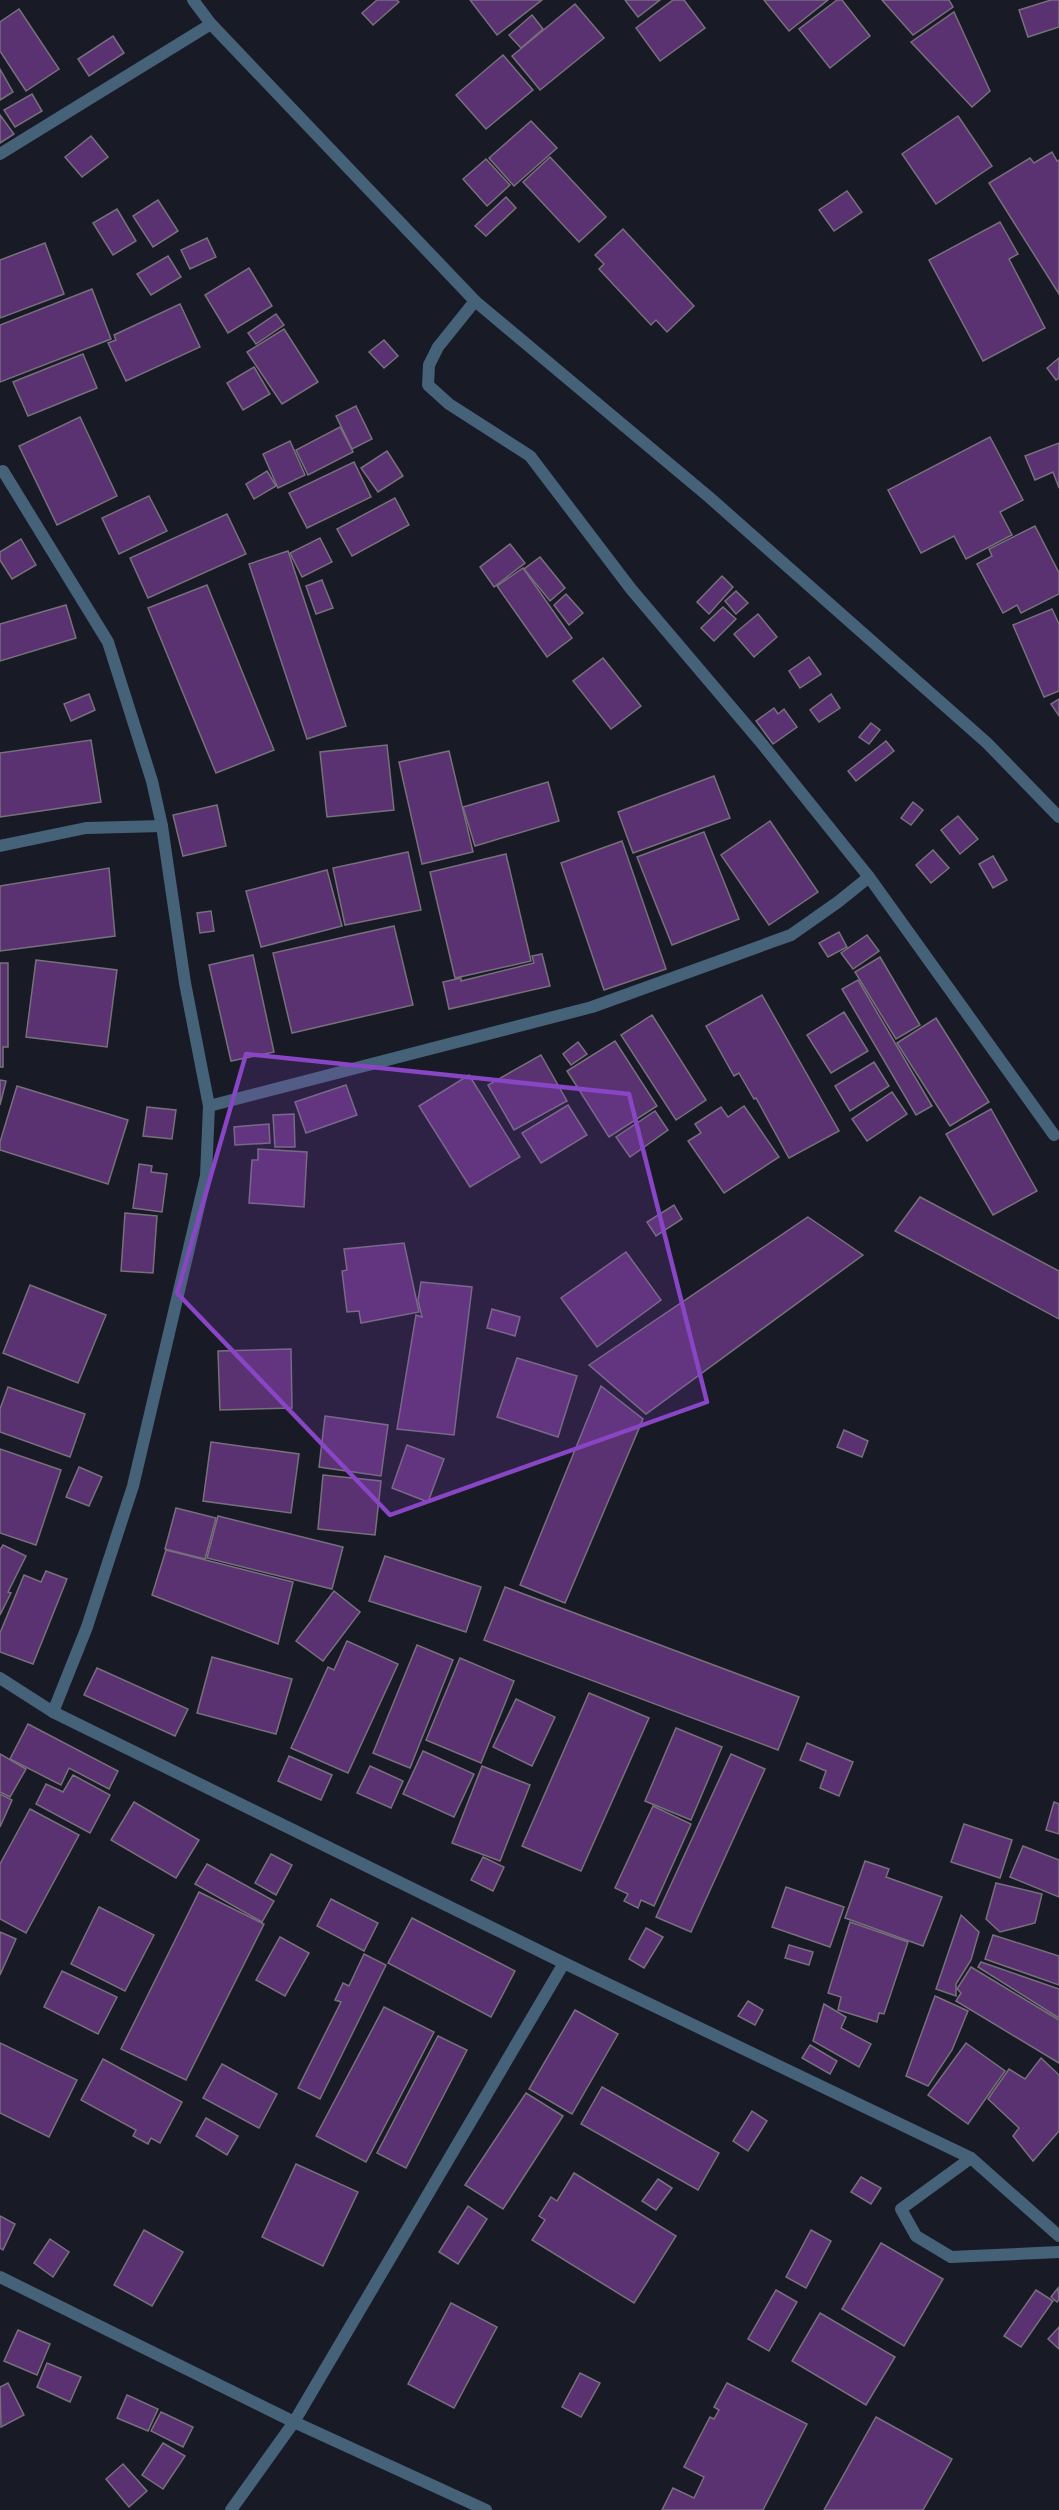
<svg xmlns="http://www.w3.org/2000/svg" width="1059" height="2510" font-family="'PT Serif',serif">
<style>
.building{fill:#5a3171;stroke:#77707c;stroke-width:1.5}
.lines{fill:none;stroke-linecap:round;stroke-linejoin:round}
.service{stroke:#456279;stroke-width:12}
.minor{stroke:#456279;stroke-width:12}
.tertiary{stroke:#456279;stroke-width:12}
.marked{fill:#8845c4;fill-opacity:0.2;stroke:#8845c4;stroke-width:4.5;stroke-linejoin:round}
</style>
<rect width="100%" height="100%" fill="#181a25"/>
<g class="building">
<polygon points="377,0 397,0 399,2 373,25 362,13"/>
<polygon points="470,0 542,0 497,35"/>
<polygon points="625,0 660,0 638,17"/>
<polygon points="673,0 684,0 705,28 660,61 636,28"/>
<polygon points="764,0 828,0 789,31"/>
<polygon points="837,0 842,0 870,36 830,68 799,29"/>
<polygon points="882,0 949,0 953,7 913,35"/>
<polygon points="1051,0 1059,0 1059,27 1028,37 1019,10"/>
<polygon points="575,4 604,38 540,90 512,56"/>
<polygon points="19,9 59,69 26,91 0,51 0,22"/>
<polygon points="954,12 990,91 972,107 911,42"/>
<polygon points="532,15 543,29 521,48 509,35"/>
<polygon points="113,36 124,53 89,76 78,59"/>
<polygon points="503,55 533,90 486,129 456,95"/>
<polygon points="0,69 13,92 0,100"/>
<polygon points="32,94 42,111 15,127 4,110"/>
<polygon points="0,115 14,134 0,143"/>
<polygon points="958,116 992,166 936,204 902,154"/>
<polygon points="531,121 557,148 514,186 489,158"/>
<polygon points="91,136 108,157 82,177 65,157"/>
<polygon points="1052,152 1057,161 1059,160 1059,294 989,183 1030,158 1034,163"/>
<polygon points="550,157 606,217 579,242 523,182"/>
<polygon points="486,159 510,185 487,206 463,179"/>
<polygon points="847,191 862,212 834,231 819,210"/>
<polygon points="506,197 516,208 486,236 475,226"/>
<polygon points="158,200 178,231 153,247 133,216"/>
<polygon points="117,209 136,241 113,255 93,223"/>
<polygon points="1000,222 1018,254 1009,259 1045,328 983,361 929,260"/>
<polygon points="623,229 694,306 667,332 656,320 651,325 599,269 604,264 595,255"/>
<polygon points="207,238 216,257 190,269 181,250"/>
<polygon points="45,243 64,294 0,318 0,260"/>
<polygon points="168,256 181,277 151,295 137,274"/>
<polygon points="249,268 272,306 228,333 205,295"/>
<polygon points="92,289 111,339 0,382 0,325"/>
<polygon points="180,304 200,347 126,381 108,343 116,340 114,335"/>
<polygon points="276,314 284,325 256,344 248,333"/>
<polygon points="284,329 318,382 282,404 247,352"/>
<polygon points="384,340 398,356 384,368 369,352"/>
<polygon points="83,354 97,388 28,416 13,382"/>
<polygon points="1059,358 1059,378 1056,380 1047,368"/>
<polygon points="254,367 270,394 243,410 227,383"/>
<polygon points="356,406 372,439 352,449 336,416"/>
<polygon points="80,417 117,496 57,525 19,446"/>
<polygon points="340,427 353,452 308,475 296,450"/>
<polygon points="990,437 1023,500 1000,512 1012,535 966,559 954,536 921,553 888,490"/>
<polygon points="290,441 305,475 278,488 263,454"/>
<polygon points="1059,443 1059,488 1053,472 1035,480 1025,456"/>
<polygon points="387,451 403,476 378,492 361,468"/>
<polygon points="354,462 371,497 307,528 289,493"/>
<polygon points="267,471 276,486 254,499 246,484"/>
<polygon points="149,496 167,531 119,554 102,518"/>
<polygon points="395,498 409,525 352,556 337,529"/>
<polygon points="227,514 246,554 148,598 130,558"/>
<polygon points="1035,526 1059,573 1059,594 1021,613 1017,605 1003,613 977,564 992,556 989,549"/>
<polygon points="320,538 332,562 302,577 290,553"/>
<polygon points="21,539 36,565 12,579 0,560 0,552"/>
<polygon points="510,544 525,563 494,587 480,567"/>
<polygon points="288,551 346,726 307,739 249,564"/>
<polygon points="540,557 565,588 550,601 524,569"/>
<polygon points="523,568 572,638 547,657 497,586"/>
<polygon points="722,576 733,587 709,614 697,602"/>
<polygon points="322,580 333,608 316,614 306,586"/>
<polygon points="207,585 274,750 216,773 148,608"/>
<polygon points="736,591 748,603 736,614 725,601"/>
<polygon points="566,594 583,613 569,625 554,605"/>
<polygon points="66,605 76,638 0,661 0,624"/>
<polygon points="723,607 736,619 714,641 701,628"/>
<polygon points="1052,609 1059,624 1059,691 1044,697 1013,625"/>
<polygon points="758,614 777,637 754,657 734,634"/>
<polygon points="809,657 821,674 800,688 789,671"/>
<polygon points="603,658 641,706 611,729 573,681"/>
<polygon points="89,694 95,710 71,721 64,704"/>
<polygon points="831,694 840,708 819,722 810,710"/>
<polygon points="1059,699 1059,716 1051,704"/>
<polygon points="774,708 778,714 784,709 797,727 773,744 756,721"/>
<polygon points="871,723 880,730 869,744 859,737"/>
<polygon points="91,740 101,802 0,817 0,753"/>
<polygon points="886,741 894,751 856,781 848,771"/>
<polygon points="387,745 394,810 327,817 320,752"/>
<polygon points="449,751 473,852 422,864 399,762"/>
<polygon points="714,776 730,818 633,853 618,812"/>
<polygon points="548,782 559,821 475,846 463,807"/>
<polygon points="913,802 923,810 911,825 901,818"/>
<polygon points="217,805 226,846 183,856 173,815"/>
<polygon points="958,816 978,839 960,854 941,830"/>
<polygon points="770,821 818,892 769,925 721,855"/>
<polygon points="704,832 739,919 672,945 637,857"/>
<polygon points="622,841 666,969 604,990 561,863"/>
<polygon points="933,850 949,868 931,883 916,865"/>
<polygon points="408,852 421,910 345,925 333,868"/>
<polygon points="506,854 531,961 455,978 430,872"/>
<polygon points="993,856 1007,880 993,888 979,864"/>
<polygon points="109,868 115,936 0,951 0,886"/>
<polygon points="327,870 342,926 261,947 246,891"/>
<polygon points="211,911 214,931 200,933 197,913"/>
<polygon points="394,926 413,1005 292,1033 273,953"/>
<polygon points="839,932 847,947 828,957 819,943"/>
<polygon points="867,935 879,951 853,969 841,953"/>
<polygon points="542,954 550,986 449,1009 443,982 461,978 461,981 534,963 532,956"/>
<polygon points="253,955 274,1052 231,1061 209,965"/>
<polygon points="880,957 920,1025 896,1039 855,972"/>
<polygon points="36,960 117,970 107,1047 26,1037"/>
<polygon points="0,963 8,963 8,1047 3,1047 3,1067 0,1067"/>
<polygon points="858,980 932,1106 916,1115 842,989"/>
<polygon points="762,995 839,1131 789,1158 756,1098 754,1099 739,1073 734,1076 706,1026"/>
<polygon points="844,1012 868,1051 831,1073 807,1035"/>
<polygon points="652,1015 706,1100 676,1120 621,1035"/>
<polygon points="936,1018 989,1102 950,1126 897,1043"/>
<polygon points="615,1041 657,1106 609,1137 567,1071"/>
<polygon points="578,1042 587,1054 571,1065 563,1054"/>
<polygon points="541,1055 567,1101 514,1130 488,1085"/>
<polygon points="874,1062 889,1086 850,1111 835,1086"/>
<polygon points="469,1075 520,1157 470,1187 419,1106"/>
<polygon points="0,1080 6,1081 0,1105"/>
<polygon points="346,1085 357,1115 306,1133 295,1102"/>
<polygon points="17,1086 128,1120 108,1184 0,1150 0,1142"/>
<polygon points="892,1092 907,1114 867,1141 852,1119"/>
<polygon points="568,1105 587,1135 541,1163 522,1133"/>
<polygon points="744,1106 779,1157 724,1193 688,1141 701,1133 695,1124 721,1107 728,1117"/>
<polygon points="147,1107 176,1110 172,1139 143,1136"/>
<polygon points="991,1109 1037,1191 993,1215 946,1134"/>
<polygon points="655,1111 668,1130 630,1157 616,1137"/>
<polygon points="294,1114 295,1147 275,1147 273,1115"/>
<polygon points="269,1124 270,1143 235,1145 234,1127"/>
<polygon points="258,1149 307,1152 304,1207 249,1203 252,1160 258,1160"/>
<polygon points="139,1164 152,1166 151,1172 167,1174 162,1212 133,1208"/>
<polygon points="920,1197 1059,1271 1059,1319 895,1231"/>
<polygon points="674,1205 682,1219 656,1236 647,1222"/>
<polygon points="125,1213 157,1216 153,1273 121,1271"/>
<polygon points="808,1217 863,1255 646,1414 589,1365"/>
<polygon points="404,1243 419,1312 361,1323 359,1311 347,1312 342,1271 347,1270 344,1249"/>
<polygon points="626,1252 661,1300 597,1347 561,1298"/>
<polygon points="421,1282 472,1287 454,1435 397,1429 416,1315 422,1317 418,1300"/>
<polygon points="30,1285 106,1315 78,1383 3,1353"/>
<polygon points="492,1309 520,1317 515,1336 487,1328"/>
<polygon points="291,1349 292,1408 220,1410 218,1351"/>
<polygon points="517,1358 577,1376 558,1437 497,1417"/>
<polygon points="601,1386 643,1419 565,1603 520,1585"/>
<polygon points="8,1387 85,1414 70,1457 0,1432 0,1409"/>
<polygon points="325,1416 388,1425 381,1476 319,1467"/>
<polygon points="844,1430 868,1441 862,1457 837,1447"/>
<polygon points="211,1442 299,1454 291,1513 203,1501"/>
<polygon points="407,1445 444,1459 428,1502 392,1488"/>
<polygon points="0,1449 61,1470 36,1545 0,1533"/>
<polygon points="79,1467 102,1477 89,1506 66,1497"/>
<polygon points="323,1475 381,1481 375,1535 318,1529"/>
<polygon points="176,1508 216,1518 205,1559 165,1549"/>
<polygon points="218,1516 343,1547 332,1589 207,1558"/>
<polygon points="3,1545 26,1556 8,1592 11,1593 0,1615 0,1550"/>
<polygon points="166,1550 293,1582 278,1644 152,1595"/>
<polygon points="385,1556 481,1587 466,1632 369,1601"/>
<polygon points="46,1571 67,1579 33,1664 0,1652 0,1633 24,1575 41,1582"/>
<polygon points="505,1587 799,1697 778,1750 484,1640"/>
<polygon points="334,1591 360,1612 323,1661 296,1641"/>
<polygon points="347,1641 398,1664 348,1773 291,1748 328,1667 334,1670"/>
<polygon points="417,1645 453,1660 410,1768 373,1753"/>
<polygon points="212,1657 292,1679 276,1734 197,1713"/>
<polygon points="460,1658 514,1681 481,1763 426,1740"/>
<polygon points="97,1668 188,1709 175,1736 84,1695"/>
<polygon points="589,1693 649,1718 581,1871 522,1846"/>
<polygon points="516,1699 555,1717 532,1766 493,1747"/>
<polygon points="28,1724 118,1771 109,1789 69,1768 61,1785 10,1759"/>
<polygon points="676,1728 722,1747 691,1820 645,1801"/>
<polygon points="807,1743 853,1762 839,1796 820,1788 826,1771 800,1760"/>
<polygon points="423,1751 474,1774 454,1817 403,1794"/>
<polygon points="0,1754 26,1769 10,1797 0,1792"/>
<polygon points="731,1754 765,1769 691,1932 656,1917"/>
<polygon points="289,1756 332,1775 321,1800 278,1781"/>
<polygon points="370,1766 403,1781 391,1808 357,1793"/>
<polygon points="482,1766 530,1785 500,1861 452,1843"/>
<polygon points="73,1775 110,1795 90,1833 36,1804 46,1784 63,1792"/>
<polygon points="0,1794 12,1800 0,1827"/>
<polygon points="134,1802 199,1840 176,1878 111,1840"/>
<polygon points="1054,1802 1059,1804 1059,1834 1046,1830"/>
<polygon points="653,1806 691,1824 654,1906 641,1900 638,1908 624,1901 628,1894 615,1888"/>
<polygon points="30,1809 79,1835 26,1933 0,1919 0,1864"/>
<polygon points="964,1824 1012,1840 1000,1878 951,1862"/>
<polygon points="1023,1846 1059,1860 1059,1897 1010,1877"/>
<polygon points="271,1854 292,1865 276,1895 255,1883"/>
<polygon points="483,1857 504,1867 493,1891 471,1880"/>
<polygon points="865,1861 889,1869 886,1877 942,1897 923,1946 845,1918"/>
<polygon points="207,1864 274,1901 262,1922 195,1884"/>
<polygon points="996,1883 1042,1894 1035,1923 1000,1932 986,1919"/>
<polygon points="786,1887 844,1907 830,1947 772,1927"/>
<polygon points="199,1892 264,1924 186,2080 121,2049"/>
<polygon points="331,1899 378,1923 364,1951 317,1926"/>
<polygon points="99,1907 154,1935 125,1991 71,1964"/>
<polygon points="961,1915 979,1932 971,1960 956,1984 956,1996 936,1989"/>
<polygon points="412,1918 515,1971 491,2017 388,1963"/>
<polygon points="850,1922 908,1942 884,2014 879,2013 877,2022 838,2010 841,1997 828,1993"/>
<polygon points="646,1928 663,1937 644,1968 629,1959"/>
<polygon points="0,1932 16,1939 0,1975"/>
<polygon points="993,1935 1059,1956 1059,1985 985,1959"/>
<polygon points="280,1937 309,1953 285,1996 256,1980"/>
<polygon points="789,1945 813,1952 809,1965 785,1958"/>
<polygon points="364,1954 386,1965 320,2099 298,2088 341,2002 335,2000 343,1983 349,1986"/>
<polygon points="981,1962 1059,1989 1059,2018 978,1967"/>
<polygon points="971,1967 1059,2020 1059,2063 956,2001 961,1993 957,1989"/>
<polygon points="62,1971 117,1997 98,2034 44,2007"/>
<polygon points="935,1996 968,2011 952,2050 928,2086 906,2076"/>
<polygon points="748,2001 763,2010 755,2025 738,2016"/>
<polygon points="824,2004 846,2017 841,2028 871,2044 859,2067 813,2041"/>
<polygon points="384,2007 434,2032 366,2162 316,2136"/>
<polygon points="575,2010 618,2034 572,2114 529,2089"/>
<polygon points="438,2036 467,2050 406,2168 377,2153"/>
<polygon points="0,2043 77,2080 49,2137 0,2113"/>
<polygon points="966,2043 1005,2071 968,2124 928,2095"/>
<polygon points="810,2045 837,2061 830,2074 802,2058"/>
<polygon points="1041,2058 1059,2075 1059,2131 1033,2161 1013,2136 1019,2128 988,2099 1009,2069 1025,2079"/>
<polygon points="103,2059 182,2102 160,2143 151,2138 148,2144 133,2136 136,2130 81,2100"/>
<polygon points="222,2064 277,2094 259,2128 203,2098"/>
<polygon points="602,2087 719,2153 698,2190 581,2124"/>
<polygon points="526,2093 563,2116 503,2209 465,2185"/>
<polygon points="752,2111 767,2121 748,2151 733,2141"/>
<polygon points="206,2118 238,2136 227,2155 196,2136"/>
<polygon points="296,2164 358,2192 323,2266 262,2237"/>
<polygon points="574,2173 676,2236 634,2303 532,2240 545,2220 539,2216 551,2197 557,2201"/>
<polygon points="861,2177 881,2188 871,2204 851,2192"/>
<polygon points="658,2179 672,2188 656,2210 642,2201"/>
<polygon points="468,2206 487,2219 458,2264 439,2252"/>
<polygon points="0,2216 15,2224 3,2250 0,2248"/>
<polygon points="144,2230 183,2252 152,2306 114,2285"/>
<polygon points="811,2230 831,2241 806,2288 786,2277"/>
<polygon points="50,2239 69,2252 53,2277 34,2263"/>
<polygon points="881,2243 943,2279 904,2346 842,2309"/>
<polygon points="1058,2288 1059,2300 1057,2302 1051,2297"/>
<polygon points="776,2290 797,2302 769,2351 748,2339"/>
<polygon points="1036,2290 1053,2301 1021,2347 1004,2336"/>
<polygon points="451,2303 497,2327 454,2408 408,2384"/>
<polygon points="820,2313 895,2357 866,2405 792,2361"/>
<polygon points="1059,2327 1059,2349 1048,2339"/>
<polygon points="18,2330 50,2344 37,2375 4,2361"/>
<polygon points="47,2363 81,2377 70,2402 37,2387"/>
<polygon points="580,2373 600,2383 581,2417 562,2407"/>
<polygon points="8,2383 24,2415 1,2427 0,2387"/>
<polygon points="727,2383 807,2424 763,2510 662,2510 673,2488 694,2498 704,2477 684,2467 710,2417 714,2419 719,2410 714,2407"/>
<polygon points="127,2395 158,2409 148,2431 117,2418"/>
<polygon points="161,2412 193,2427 183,2447 151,2431"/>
<polygon points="876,2417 952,2459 923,2510 824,2510"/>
<polygon points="163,2443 185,2456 163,2489 142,2475"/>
<polygon points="123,2464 147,2491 129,2507 106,2479"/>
</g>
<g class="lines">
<polyline class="service" points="971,2158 901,2209 916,2236 951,2257 1059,2252"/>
<g class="minor">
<polyline points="0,154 211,24"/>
<polyline points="475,301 438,347 429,365 428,385 449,404 530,456 631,589 759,740 869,877 1054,1135"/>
<polyline points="3,471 108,642 152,781 162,826 185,983 209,1106 206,1176 133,1486 87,1627 53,1712"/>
<polyline points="0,846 86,828 162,826"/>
<polyline points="209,1106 592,1007 791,935 838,902 869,877"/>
<polyline points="0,2277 294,2422 486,2510"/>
<polyline points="231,2510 294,2422 564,1963"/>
</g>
<g class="tertiary">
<polyline points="193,0 211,24 475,301 709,497 987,743 1059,817"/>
<polyline points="0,1678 53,1712 564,1963 971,2158 1059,2236"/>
</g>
</g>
<path class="marked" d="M 246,1054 L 629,1094 L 707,1402 L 390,1515 L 177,1293 Z"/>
</svg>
